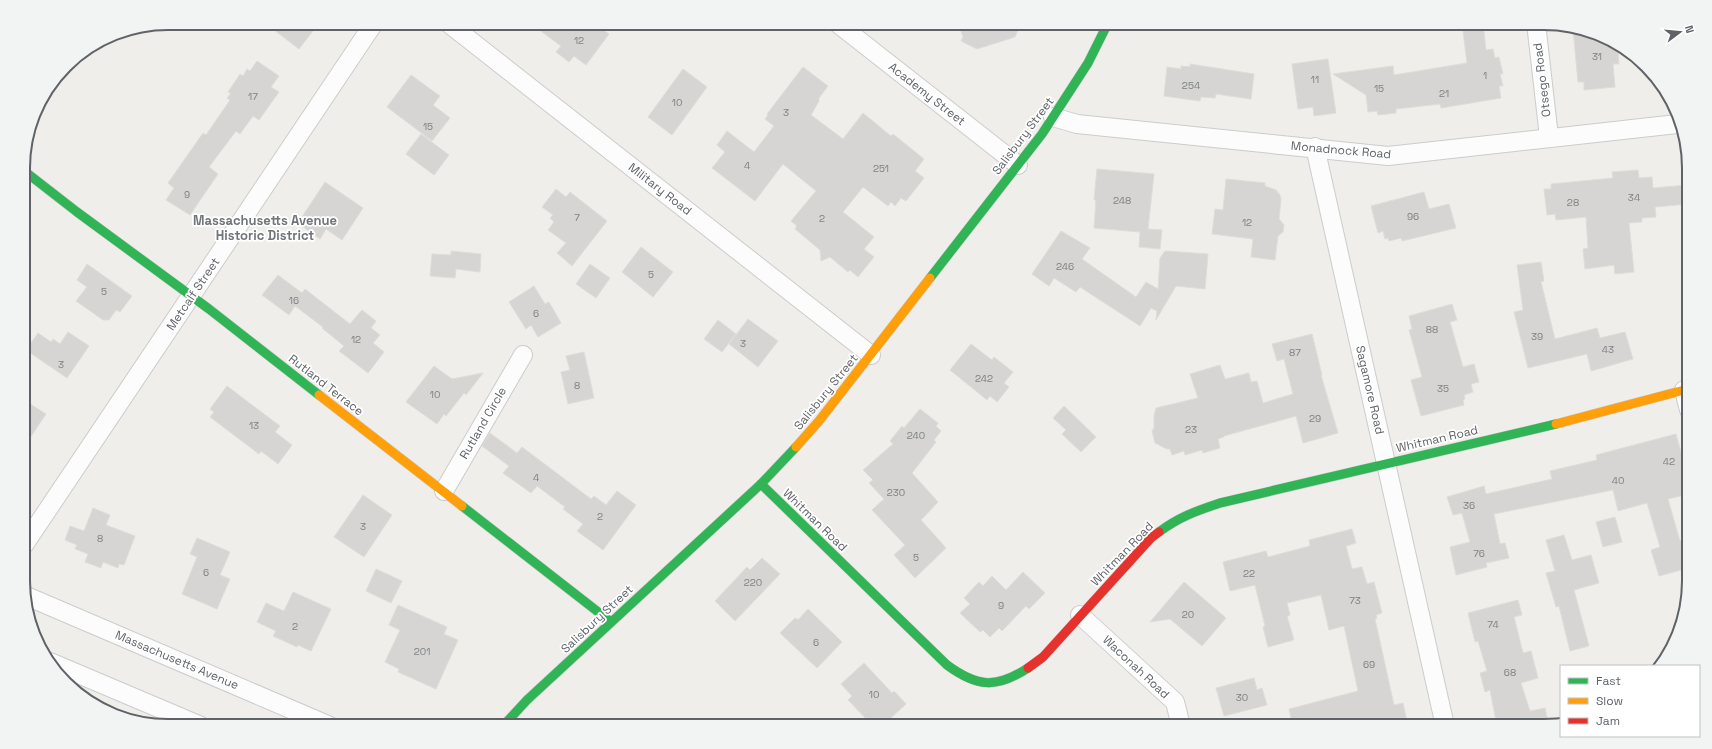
<svg xmlns="http://www.w3.org/2000/svg" width="1712" height="749" font-family="'Space Grotesk',sans-serif">
<style>
.building{fill:#d6d5d3;stroke:#deddd9}
.lines{fill:none;stroke-linecap:round;stroke-linejoin:round}
.lane-casing{stroke:#cbcccc;stroke-width:10}
.street-casing{stroke:#cbcccc;stroke-width:20}
.fast-casing{stroke:#cacacb;stroke-width:10}
.slow-casing{stroke:#cacacb;stroke-width:10}
.jam-casing{stroke:#cacacb;stroke-width:10}
.lane{stroke:#fdfcfc;stroke-width:9}
.street{stroke:#fdfcfc;stroke-width:18}
.fast{stroke:#30b455;stroke-width:9}
.slow{stroke:#ff9f0a;stroke-width:9}
.jam{stroke:#e5322d;stroke-width:9}
.labels{text-anchor:middle;dominant-baseline:central;stroke-width:3.5;stroke-linejoin:round;paint-order:stroke}
.number-label{font-size:10px;fill:#7e8184}
.street-label{font-size:12px;fill:#5f6368;stroke:#fff}
.neighbourhood-label{font-size:13px;font-weight:bold;fill:#70757a;stroke:#fff}
.rim{fill:none;stroke:#5f6368;stroke-width:2}
</style>
<rect width="100%" height="100%" fill="#efeeea"/>
<g class="building">
<polygon points="265,23 319,23 299,49"/>
<polygon points="530,23 594,23 609,34 586,65 574,56 569,62 556,52 561,46"/>
<polygon points="958,23 1021,23 1015,37 977,49 961,41 963,37"/>
<polygon points="1462,23 1483,23 1486,50 1493,49 1495,58 1499,57 1503,74 1500,74 1503,86 1499,86 1501,98 1441,108 1440,104 1396,109 1396,113 1378,115 1377,111 1368,112 1366,95 1333,74 1393,66 1394,75 1467,63"/>
<polygon points="1573,29 1599,34 1618,48 1619,64 1613,64 1615,87 1584,90 1584,82 1578,82"/>
<polygon points="1328,59 1336,113 1314,116 1313,107 1298,109 1292,64"/>
<polygon points="257,61 279,76 271,87 279,92 259,120 253,116 240,134 236,131 209,167 218,174 190,215 166,200 174,188 168,183 203,133 206,135 230,100 227,98 231,93 228,92 240,74 243,76 247,69 250,71"/>
<polygon points="1190,64 1254,74 1251,99 1216,94 1215,98 1201,97 1200,101 1164,96 1167,67 1181,69 1181,66 1190,67"/>
<polygon points="803,67 828,86 819,98 819,101 811,115 843,139 863,113 891,136 893,134 924,159 915,171 924,178 906,201 901,198 895,206 891,202 888,206 863,187 843,212 874,237 864,249 874,257 858,277 850,270 848,272 830,257 821,261 820,250 795,229 797,226 791,221 816,191 783,164 755,201 712,168 725,152 717,145 727,131 754,152 774,126 765,119 768,115 767,114"/>
<polygon points="683,69 707,87 672,135 648,117"/>
<polygon points="411,75 440,96 433,105 450,118 432,141 387,107"/>
<polygon points="421,134 449,155 434,175 406,154"/>
<polygon points="1097,169 1154,174 1148,229 1162,230 1160,249 1139,247 1140,232 1094,228 1096,200 1094,200"/>
<polygon points="1638,170 1639,178 1652,177 1653,188 1688,185 1688,204 1655,207 1656,217 1642,218 1642,222 1629,223 1634,272 1615,274 1614,265 1585,269 1583,249 1588,248 1586,217 1556,220 1555,214 1547,215 1544,189 1551,189 1551,184 1613,178 1612,172"/>
<polygon points="1226,179 1265,183 1265,186 1276,190 1280,195 1281,199 1279,219 1284,225 1283,232 1278,236 1275,260 1251,257 1253,239 1212,234 1215,209 1223,210"/>
<polygon points="325,182 363,208 342,240 326,229 320,239 298,223"/>
<polygon points="556,189 566,197 570,192 607,221 572,266 557,253 566,243 548,230 554,222 550,218 553,215 542,207"/>
<polygon points="1424,192 1429,209 1449,204 1456,228 1402,241 1401,238 1389,241 1388,238 1385,239 1383,231 1378,233 1371,206"/>
<polygon points="1061,231 1090,248 1082,259 1136,297 1146,282 1158,289 1160,258 1165,251 1208,254 1205,289 1176,286 1156,320 1157,311 1151,308 1140,326 1080,287 1076,292 1054,278 1049,286 1032,274"/>
<polygon points="641,247 673,272 653,297 622,272"/>
<polygon points="451,251 481,254 480,272 456,269 455,278 430,276 432,254 451,255"/>
<polygon points="1541,262 1544,281 1541,282 1555,339 1597,328 1600,338 1625,332 1633,359 1591,371 1587,354 1528,368 1514,312 1523,310 1517,265"/>
<polygon points="87,264 132,296 120,312 116,310 109,320 103,320 76,301 87,287 77,280"/>
<polygon points="590,264 610,278 596,298 576,284"/>
<polygon points="278,275 302,293 305,289 350,324 362,310 376,321 371,328 380,335 373,343 384,352 368,373 339,351 344,346 322,328 323,327 295,306 289,315 262,295"/>
<polygon points="534,286 545,304 549,302 561,323 538,337 531,325 526,329 509,302"/>
<polygon points="1452,304 1457,320 1450,322 1463,367 1474,364 1479,382 1471,384 1473,392 1464,395 1465,399 1463,400 1464,405 1421,416 1411,380 1422,377 1409,330 1412,329 1409,316"/>
<polygon points="748,319 778,341 758,367 729,344"/>
<polygon points="718,320 736,334 722,352 704,339"/>
<polygon points="68,332 89,346 67,378 26,350 38,333 51,342 53,339 60,344"/>
<polygon points="1312,334 1322,375 1321,375 1338,433 1303,443 1296,416 1224,436 1224,437 1218,439 1220,448 1203,453 1202,450 1185,455 1184,451 1172,455 1170,449 1167,449 1155,443 1152,431 1154,428 1154,416 1156,408 1198,398 1190,374 1220,365 1225,379 1249,373 1251,382 1257,381 1263,403 1293,394 1284,359 1277,361 1272,344"/>
<polygon points="971,344 992,360 994,357 1013,372 1004,383 1009,387 997,402 990,396 987,400 950,370"/>
<polygon points="584,352 594,398 568,404 561,372 570,370 566,356"/>
<polygon points="434,366 452,379 483,373 466,395 464,393 446,416 444,414 437,424 406,402"/>
<polygon points="227,386 280,426 275,432 292,445 278,464 261,451 259,454 210,417 214,412 210,409"/>
<polygon points="24,400 46,414 24,447"/>
<polygon points="1064,406 1096,437 1081,452 1062,434 1066,430 1053,418"/>
<polygon points="920,409 938,423 936,426 941,431 934,440 936,442 912,473 938,502 921,520 946,548 915,578 894,555 905,545 872,510 884,499 869,483 873,480 863,470 893,444 890,441 902,426 904,428"/>
<polygon points="490,433 517,453 522,447 591,499 594,496 606,505 617,491 636,505 603,550 577,531 583,524 563,509 565,507 537,486 531,493 503,473 509,466 482,446"/>
<polygon points="1676,434 1689,481 1689,494 1668,499 1680,541 1689,538 1689,568 1659,576 1651,550 1660,547 1647,503 1618,511 1613,490 1494,514 1500,544 1505,543 1509,558 1486,563 1487,567 1456,575 1450,547 1470,542 1462,513 1453,515 1447,497 1484,486 1486,494 1552,479 1550,471 1597,460 1596,455"/>
<polygon points="363,495 392,515 364,557 334,537"/>
<polygon points="93,508 110,515 106,525 135,536 124,565 119,564 118,568 103,562 101,568 85,562 88,554 75,549 77,545 65,540 70,526 84,531"/>
<polygon points="1615,517 1622,542 1603,547 1596,522"/>
<polygon points="1352,529 1356,543 1346,546 1352,569 1362,567 1367,584 1374,582 1382,613 1376,615 1377,618 1375,619 1394,705 1403,703 1408,726 1293,726 1289,709 1358,691 1344,626 1329,630 1321,595 1287,603 1290,615 1287,616 1294,640 1268,647 1263,627 1265,626 1255,585 1230,591 1223,562 1266,551 1268,557 1310,546 1309,540"/>
<polygon points="1564,535 1572,560 1591,555 1599,583 1574,590 1589,646 1570,651 1559,606 1556,607 1546,573 1555,571 1546,540"/>
<polygon points="197,538 230,552 220,575 230,579 217,609 182,594 197,557 190,554"/>
<polygon points="762,558 780,574 735,621 715,601 747,567 750,570"/>
<polygon points="376,569 402,581 391,603 366,591"/>
<polygon points="1023,572 1045,593 1029,609 1026,606 1002,631 999,628 990,637 983,630 980,632 960,613 970,604 964,598 979,582 983,586 992,576 1006,590"/>
<polygon points="1184,582 1226,618 1202,646 1170,619 1150,622"/>
<polygon points="293,592 331,609 311,651 298,645 297,647 273,636 276,631 257,622 266,603 284,611"/>
<polygon points="1518,600 1522,615 1514,617 1523,653 1531,651 1538,678 1521,683 1530,711 1545,708 1549,726 1497,726 1490,690 1485,692 1480,673 1487,671 1478,641 1475,642 1468,613"/>
<polygon points="398,605 447,627 444,634 458,640 436,689 398,672 399,669 385,662 400,630 389,625"/>
<polygon points="808,609 842,642 817,668 780,633 795,618 798,620"/>
<polygon points="864,663 892,693 894,691 906,704 882,726 873,726 848,700 852,696 841,684"/>
<polygon points="1254,678 1257,690 1262,688 1267,705 1224,716 1216,688"/>
</g>
<g class="lines">
<defs>
<polyline id="lane" points="1085,23 1105,28"/>
<g id="street">
<polyline points="448,23 871,355"/>
<polyline points="837,23 1018,165"/>
<polyline points="1536,23 1549,137"/>
<polyline points="1053,117 1077,124 1388,156 1677,124"/>
<polyline points="1315,147 1445,726"/>
<polyline points="1684,390 1689,410"/>
<polyline points="444,491 523,355"/>
<polyline points="24,545 374,23"/>
<polyline points="24,595 330,726"/>
<polyline points="1080,615 1175,702 1181,726"/>
<polyline points="50,662 201,726"/>
</g>
<g id="fast">
<polyline points="23,170 77,212 209,309 319,395"/>
<polyline points="930,278 1042,134 1088,63 1108,23"/>
<path d="M 761,484 L 947,665 C 977,687 996,689 1028,668"/>
<polyline points="462,506 611,622"/>
<path d="M 1159,532 C 1179,517 1196,511 1220,503 L 1556,424"/>
<polyline points="503,726 527,700 761,484 796,447"/>
</g>
<g id="slow">
<polyline points="319,395 462,506"/>
<polyline points="1556,424 1688,389"/>
<polyline points="796,447 819,421 930,278"/>
</g>
<polyline id="jam" points="1028,668 1043,657 1151,538 1159,532"/>
</defs>
<use href="#lane" class="lane-casing"/>
<use href="#street" class="street-casing"/>
<use href="#fast" class="fast-casing"/>
<use href="#slow" class="slow-casing"/>
<use href="#jam" class="jam-casing"/>
<use href="#lane" class="lane"/>
<use href="#street" class="street"/>
<use href="#fast" class="fast"/>
<use href="#slow" class="slow"/>
<use href="#jam" class="jam"/>
</g>
<g class="labels">
<g class="number-label">
<text x="579" y="40">12</text>
<text x="1597" y="56">31</text>
<text x="1485" y="75">1</text>
<text x="1315" y="79">11</text>
<text x="1191" y="85">254</text>
<text x="1379" y="88">15</text>
<text x="1444" y="93">21</text>
<text x="253" y="96">17</text>
<text x="677" y="102">10</text>
<text x="786" y="112">3</text>
<text x="428" y="126">15</text>
<text x="747" y="165">4</text>
<text x="881" y="168">251</text>
<text x="187" y="194">9</text>
<text x="1634" y="197">34</text>
<text x="1122" y="200">248</text>
<text x="1573" y="202">28</text>
<text x="1413" y="216">96</text>
<text x="577" y="217">7</text>
<text x="822" y="218">2</text>
<text x="1247" y="222">12</text>
<text x="1065" y="266">246</text>
<text x="651" y="274">5</text>
<text x="104" y="291">5</text>
<text x="294" y="300">16</text>
<text x="536" y="313">6</text>
<text x="1432" y="329">88</text>
<text x="1537" y="336">39</text>
<text x="356" y="339">12</text>
<text x="743" y="343">3</text>
<text x="1608" y="349">43</text>
<text x="1295" y="352">87</text>
<text x="61" y="364">3</text>
<text x="984" y="378">242</text>
<text x="577" y="385">8</text>
<text x="1443" y="388">35</text>
<text x="435" y="394">10</text>
<text x="1315" y="418">29</text>
<text x="254" y="425">13</text>
<text x="1191" y="429">23</text>
<text x="916" y="435">240</text>
<text x="1669" y="461">42</text>
<text x="536" y="477">4</text>
<text x="1618" y="480">40</text>
<text x="896" y="492">230</text>
<text x="1469" y="505">36</text>
<text x="600" y="516">2</text>
<text x="363" y="526">3</text>
<text x="100" y="538">8</text>
<text x="1479" y="553">76</text>
<text x="916" y="557">5</text>
<text x="206" y="572">6</text>
<text x="1249" y="573">22</text>
<text x="753" y="582">220</text>
<text x="1355" y="600">73</text>
<text x="1001" y="605">9</text>
<text x="1188" y="614">20</text>
<text x="1493" y="624">74</text>
<text x="295" y="626">2</text>
<text x="816" y="642">6</text>
<text x="422" y="651">201</text>
<text x="1369" y="664">69</text>
<text x="1510" y="672">68</text>
<text x="874" y="694">10</text>
<text x="1242" y="697">30</text>
</g>
<g class="street-label">
<text transform="translate(1542 80) rotate(-97)">Otsego Road</text>
<text transform="translate(927 94) rotate(38)">Academy Street</text>
<text transform="translate(1023 136) rotate(-53)">Salisbury Street</text>
<text transform="translate(1341 150) rotate(5)">Monadnock Road</text>
<text transform="translate(660 189) rotate(38)">Military Road</text>
<text transform="translate(193 294) rotate(-56)">Metcalf Street</text>
<text transform="translate(326 385) rotate(38)">Rutland Terrace</text>
<text transform="translate(1370 390) rotate(77)">Sagamore Road</text>
<text transform="translate(826 392) rotate(-51)">Salisbury Street</text>
<text transform="translate(483 423) rotate(-60)">Rutland Circle</text>
<text transform="translate(1437 439) rotate(-13)">Whitman Road</text>
<text transform="translate(815 520) rotate(44)">Whitman Road</text>
<text transform="translate(1122 554) rotate(-46)">Whitman Road</text>
<text transform="translate(597 619) rotate(-43)">Salisbury Street</text>
<text transform="translate(177 660) rotate(23)">Massachusetts Avenue</text>
<text transform="translate(1136 667) rotate(43)">Waconah Road</text>
</g>
<g class="neighbourhood-label">
<text x="265" y="220">Massachusetts Avenue<tspan x="265" dy="15">Historic District</tspan></text>
</g>
</g>
<path d="M0 0H1712V749H0ZM168 30H1544A138 138 0 0 1 1682 168V581A138 138 0 0 1 1544 719H168A138 138 0 0 1 30 581V168A138 138 0 0 1 168 30Z" fill="#f2f3f3" fill-rule="evenodd"/>
<path class="rim" d="M168 30H1544A138 138 0 0 1 1682 168V581A138 138 0 0 1 1544 719H168A138 138 0 0 1 30 581V168A138 138 0 0 1 168 30Z"/>
<rect x="1560" y="665" width="140" height="72" fill="#ffffff" stroke="#bfc1c3"/>
<rect x="1568" y="678" width="20" height="6" fill="#30b455" stroke="#bfc1c3"/>
<text x="1596" y="685" font-size="12" fill="#5f6368">Fast</text>
<rect x="1568" y="698" width="20" height="6" fill="#ff9f0a" stroke="#bfc1c3"/>
<text x="1596" y="705" font-size="12" fill="#5f6368">Slow</text>
<rect x="1568" y="718" width="20" height="6" fill="#e5322d" stroke="#bfc1c3"/>
<text x="1596" y="725" font-size="12" fill="#5f6368">Jam</text>
<g transform="translate(1680 32) rotate(74)" stroke="#ffffff" stroke-width="3" paint-order="stroke">
<path d="M0-3L7 15L0 10L-7 15Z" fill="#5f6368"/>
<text y="-6" font-size="11" font-weight="bold" text-anchor="middle" fill="#5f6368">N</text>
</g>
</svg>
